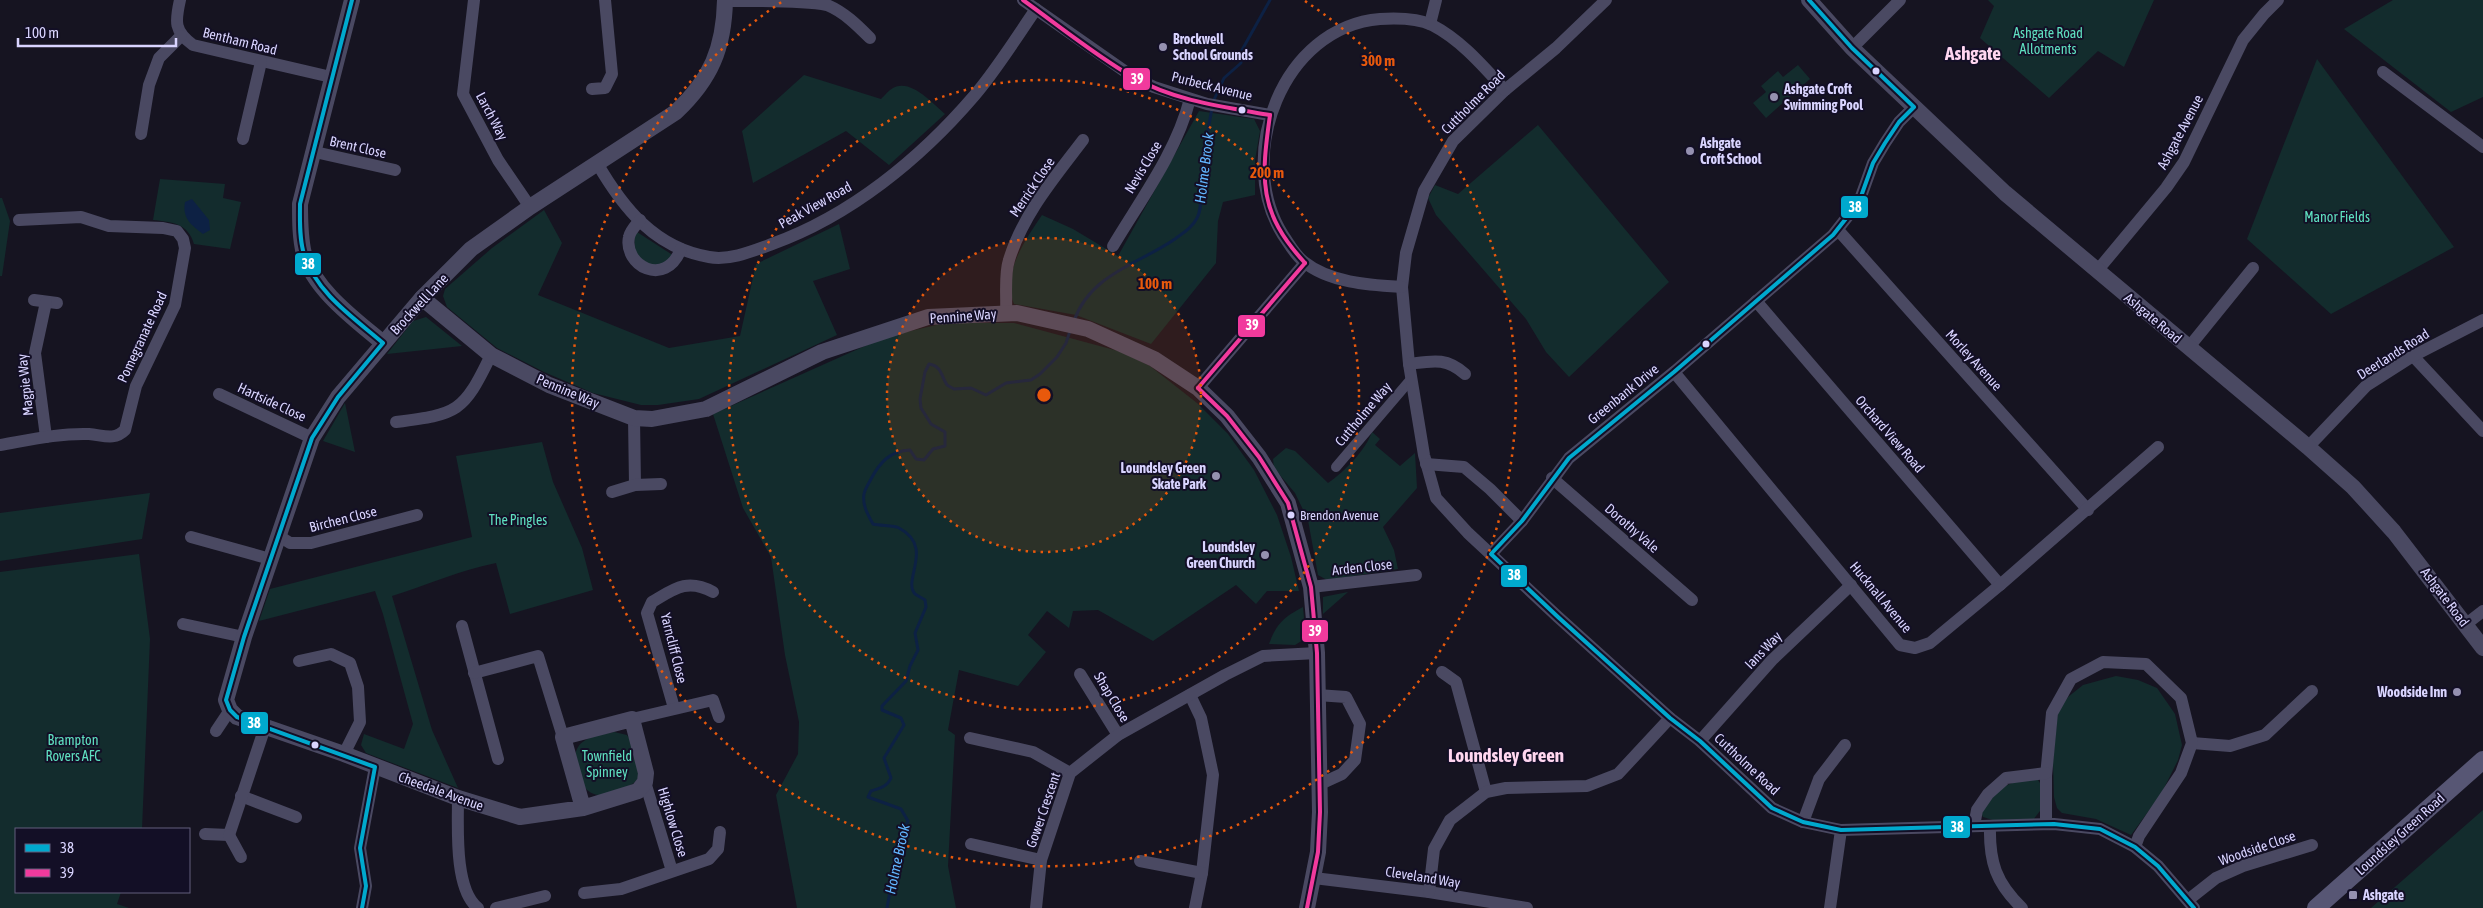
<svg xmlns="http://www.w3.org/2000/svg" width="2483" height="908" font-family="'Asap Condensed',sans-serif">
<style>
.green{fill:#132c2d}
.water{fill:#0d2144}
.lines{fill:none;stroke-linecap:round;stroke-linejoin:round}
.stream{stroke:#0d2144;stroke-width:3}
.pedestrian{stroke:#4a4962;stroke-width:10}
.minor{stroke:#4a4962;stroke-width:12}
.tertiary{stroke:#4a4962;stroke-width:16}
.secondary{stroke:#575674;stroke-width:18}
.bus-1-casing{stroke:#130f26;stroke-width:8}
.bus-2-casing{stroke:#130f26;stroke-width:8}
.bus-1{stroke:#00a9ce;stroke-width:4}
.bus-2{stroke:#f13a9d;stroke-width:4}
.ring{fill:none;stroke:#e8590c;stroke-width:2.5;stroke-dasharray:2.5 5}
.poi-dot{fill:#9591b1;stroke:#130f26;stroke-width:2}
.bus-dot{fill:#d9d4ff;stroke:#130f26;stroke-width:2}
.labels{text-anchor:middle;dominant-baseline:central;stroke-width:4;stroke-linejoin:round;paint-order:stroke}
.bus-label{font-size:13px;fill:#d9d4ff;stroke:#130f26;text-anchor:start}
.park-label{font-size:14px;fill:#5fe0c0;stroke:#130f26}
.poi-label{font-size:14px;font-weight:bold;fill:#d9d4ff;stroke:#130f26;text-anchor:start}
.street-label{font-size:14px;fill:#d9d4ff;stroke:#130f26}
.water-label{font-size:15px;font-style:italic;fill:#62b6ff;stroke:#130f26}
.district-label{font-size:19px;font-weight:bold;fill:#ffd6f0;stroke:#130f26}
.centre{fill:#e8590c;stroke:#130f26;stroke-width:2.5}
.ring-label{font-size:15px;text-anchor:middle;font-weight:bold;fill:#e8590c;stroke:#130f26;stroke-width:4;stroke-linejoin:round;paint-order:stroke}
.line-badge{stroke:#130f26;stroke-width:2}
.badge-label{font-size:14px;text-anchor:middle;font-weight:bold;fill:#fff}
</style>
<rect width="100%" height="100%" fill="#161421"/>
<g class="green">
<polygon points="1988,0 2154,0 2124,67 2098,51 2049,98 1980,38 1994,6"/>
<polygon points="2393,0 2483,0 2483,97 2451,112 2344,29"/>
<polygon points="2317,59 2454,247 2331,314 2247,239"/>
<polygon points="1798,65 1810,79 1766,118 1753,103 1766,92 1761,86 1778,71 1783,77"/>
<path d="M 804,75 L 881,99 C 885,95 889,90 893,88 C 911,78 933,104 945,114 L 889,165 L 846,131 L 753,183 L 742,131 Z"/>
<path d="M 1199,111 L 1254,119 L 1260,131 L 1255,160 L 1255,195 L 1223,202 L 1218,221 L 1216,263 L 1151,344 L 1076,315 L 1014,304 C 1001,273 1026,239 1042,215 L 1073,229 L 1118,256 Z"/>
<polygon points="1538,125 1669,282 1569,377 1546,352 1526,319 1436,215 1428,198 1435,185 1458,194"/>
<path d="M 160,179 L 225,184 L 223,198 L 241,202 L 230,249 L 194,244 C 188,223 172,222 153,220 Z"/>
<polygon points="0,198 2,198 10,221 2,276 0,276"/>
<polygon points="544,210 562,243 538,295 669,348 740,336 756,264 839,224 850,269 813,281 837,335 699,399 658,405 641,405 593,393 544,372 497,348 447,307 443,296 445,289 492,248"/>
<polygon points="637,232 671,254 673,257 663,266 649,265 635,254 634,234"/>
<polygon points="426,317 462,346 387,354 413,321"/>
<polygon points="945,323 1014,323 1122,352 1150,366 1197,403 1228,434 1254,470 1277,515 1291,557 1299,591 1267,591 1256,604 1236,585 1153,641 1098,610 1073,611 1069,628 1047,611 1028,635 1046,652 1018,686 959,670 948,730 955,735 948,866 956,908 797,908 776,795 798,754 799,722 785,655 771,557 743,508 713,414 885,337"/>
<polygon points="345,403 355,452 323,441"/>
<path d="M 1372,432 L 1380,439 L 1375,445 L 1400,466 L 1415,453 L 1417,488 L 1383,527 L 1394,550 L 1398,569 L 1327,580 L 1318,575 L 1308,520 L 1295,493 L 1274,468 L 1273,459 L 1286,448 L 1295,451 L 1328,483 C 1345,471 1365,451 1372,432 Z"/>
<path d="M 542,442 L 553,482 L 582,548 L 593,590 L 510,614 L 496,563 C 461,570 427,585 392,596 L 432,730 L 458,788 L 366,753 L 361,745 L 364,734 L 404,749 L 413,724 L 383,614 L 375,591 L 259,621 L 270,589 L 472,537 L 456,456 Z"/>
<polygon points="150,493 142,539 0,561 0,513"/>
<polygon points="139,554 150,639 142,829 16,829 16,892 121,892 117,904 129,908 0,908 0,572"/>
<polygon points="1348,592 1323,614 1323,597"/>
<path d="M 1303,607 L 1305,629 L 1303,640 L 1295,645 L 1269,644 C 1276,624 1284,617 1303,607 Z"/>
<polygon points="2116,676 2138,680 2157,688 2175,714 2182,745 2178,760 2161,794 2131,835 2096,819 2062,813 2057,808 2054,797 2053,762 2058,710 2068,697 2083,685"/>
<path d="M 614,732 L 627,735 L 633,744 L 639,777 C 633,786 626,787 617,790 C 611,792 604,796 598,795 C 581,793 569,765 577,749 C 583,736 603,734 614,732 Z"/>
<path d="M 2031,779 L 2038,780 L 2042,786 L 2043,807 L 2033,820 L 1996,821 L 1983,817 L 1981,813 C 1996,791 2003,782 2031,779 Z"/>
<polygon points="2483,810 2483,908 2371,908"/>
</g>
<path class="water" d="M 192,199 L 209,220 L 210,230 L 203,234 C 191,225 182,218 185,202 Z"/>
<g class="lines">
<g class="stream">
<polyline points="1213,102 1224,78 1241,63 1242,50 1270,0"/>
<path d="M 1074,321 C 1090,274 1139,264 1175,239 C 1183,233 1192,228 1197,218 C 1203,208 1200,188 1201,177 C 1203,154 1208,131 1212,108"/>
<path d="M 887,908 L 900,837 L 908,821 L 901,809 L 868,797 L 871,791 C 880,788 887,787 891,778 L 884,758 L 904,725 L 901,718 L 882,710 L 882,706 L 906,681 L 910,666 L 918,650 L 915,633 L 926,607 L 925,600 C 922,598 918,596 915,594 C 902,580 935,547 899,528 C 894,525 881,526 873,524 C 868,515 862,505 864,494 C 865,489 869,483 871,479 C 880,462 890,451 910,450 L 916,459 L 924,460 L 933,449 L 945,446 L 945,432 L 931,424 L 921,408 L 920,399 L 925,372 L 929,364 C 942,366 941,376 947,385 L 954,389 L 971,388 L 986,395 L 1006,383 L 1031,380 L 1040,374 L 1057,357 L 1066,343 L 1070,331"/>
</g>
<polyline class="pedestrian" points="1336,467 1412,378"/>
<g class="minor">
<path d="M 180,0 C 175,22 174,31 193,45 L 331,77"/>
<polyline points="474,0 463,94 498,160 530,207"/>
<polyline points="1023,0 1133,77 1154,87 1207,104 1270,115"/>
<polyline points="1606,0 1556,48 1505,90 1453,141 1424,191 1406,253 1402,287 1409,364 1424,455 1436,498 1468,533 1558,617 1670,718 1700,741 1772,808 1803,822 1841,830 2054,824 2100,829 2135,847 2158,866 2194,908"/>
<path d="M 726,1 C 755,1 800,0 827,5 C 844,12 857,25 870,38"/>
<polyline points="1430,24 1436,0"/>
<polyline points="1852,48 1900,0"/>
<polyline points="2383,72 2483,147"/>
<polyline points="592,89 605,88 612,74 605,0"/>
<polyline points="141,134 149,85 159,58 181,36"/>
<polyline points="243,139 261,62"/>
<polyline points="315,152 395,170"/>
<path d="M 597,163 C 623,208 655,248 709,257 C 729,261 753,251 772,244 C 850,216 920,159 974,96 C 997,69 1016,38 1036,9"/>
<path d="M 640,220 C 636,225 630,231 629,237 C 623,265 665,289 681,249"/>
<polyline points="1838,230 2088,510"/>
<path d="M 1113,246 C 1141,199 1176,153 1190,99"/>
<polyline points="2097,271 2166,188 2184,162 2243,40 2264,14 2278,0"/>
<path d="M 1402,287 C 1371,285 1330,283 1304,262 C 1295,255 1290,245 1283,235 C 1234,157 1282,27 1380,19 C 1396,18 1417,18 1432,25 C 1461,40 1483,66 1505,90"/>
<polyline points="34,300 57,303"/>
<polyline points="1756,301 2000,585"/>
<path d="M 1006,313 C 1007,296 1004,275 1009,260 C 1023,214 1055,177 1083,140"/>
<polyline points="2189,347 2253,268"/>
<polyline points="2413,356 2483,431"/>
<path d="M 1409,364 C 1432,361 1446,357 1465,374"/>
<polyline points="1674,372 1900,645 1915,648 1930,643 2000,585 2158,447"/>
<polyline points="1198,388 1305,263"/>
<polyline points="219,394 312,438"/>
<polyline points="634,418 635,485"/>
<path d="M 396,422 C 458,414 463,413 491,355"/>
<polyline points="46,437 35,353 46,302"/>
<path d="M 0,445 C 29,440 59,433 89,434 C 103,435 114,441 125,430 L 136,386 L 175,305 L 185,248 L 183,239 L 177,231 L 163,228 L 109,226 L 81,217 L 19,220"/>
<polyline points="2308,447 2366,386 2413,356 2483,320"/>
<polyline points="1426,464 1464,467 1490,489 1522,521"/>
<polyline points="1552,478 1692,600"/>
<polyline points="612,492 635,485 661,484"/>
<polyline points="279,536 290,543 311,543 417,515"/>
<polyline points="191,537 270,559"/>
<polyline points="1491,554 1522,521 1569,458 1674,372 1833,235 1859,202 1873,163 1885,143 1899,122 1914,107"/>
<polyline points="1311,587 1416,575"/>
<polyline points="183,624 244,637"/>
<polyline points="2465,625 2483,611"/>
<polyline points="462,626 498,759"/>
<polyline points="299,661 331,654 350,663 358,687 360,722 344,754"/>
<polyline points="1442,672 1456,682 1486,792"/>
<polyline points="474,673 538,656 563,737"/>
<polyline points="1080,674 1118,735"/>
<polyline points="1190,695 1201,718 1213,775 1202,873 1195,908"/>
<polyline points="1317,695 1346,697 1360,724 1355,760 1342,774 1318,785"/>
<path d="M 674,708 L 647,613 L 652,602 C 674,589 687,578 713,592"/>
<polyline points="632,719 713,700 719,717"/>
<polyline points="216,731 230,710"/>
<polyline points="970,738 1033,752 1070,773"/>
<polyline points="1700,741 1772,660 1851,585"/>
<polyline points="2192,743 2230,746 2265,735 2312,691"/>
<polyline points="645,782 672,871"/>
<polyline points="241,796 296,817"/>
<path d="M 458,798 C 458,826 454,890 478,908"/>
<polyline points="1803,822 1819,779 1845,745"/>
<polyline points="2046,824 2046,776 2052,713 2071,679 2103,662 2146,664 2181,698 2192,743 2181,773 2139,836 2135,847"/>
<polyline points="1974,826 1977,810 1988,794 2006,778 2046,773"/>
<path d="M 1990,826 C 1989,862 1996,883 2022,908"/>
<polyline points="205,834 229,835 265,727"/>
<polyline points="229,835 241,857"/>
<polyline points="971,844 1041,860"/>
<polyline points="1140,861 1202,873"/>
<polyline points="1314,878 1429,892 1527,908"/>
<polyline points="1429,892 1434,849 1450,820 1486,792 1506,788 1587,786 1618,774 1670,718"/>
<polyline points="584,893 621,889 709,859 718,849 720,832"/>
<polyline points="2188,900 2216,878 2243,866 2312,845"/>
<polyline points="362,908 366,886 360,848 375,767"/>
<polyline points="496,908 545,896"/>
<polyline points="1036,908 1041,860 1070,773 1118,735 1225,675 1263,656 1317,653"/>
<polyline points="1830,908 1841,830"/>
</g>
<g class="tertiary">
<path d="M 352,0 L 300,204 C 300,221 300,238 304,254 C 314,290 356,320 383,343"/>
<polyline points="1809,0 1852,48 2005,193 2308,447 2353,487 2394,532 2483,648"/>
<polyline points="422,298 491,355 549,385 634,418 652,419 706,409 822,352 928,317 1017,313 1088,329 1154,359 1198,388 1227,416 1259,457 1288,503 1311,587 1317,653 1320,812 1318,852 1307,908"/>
<path d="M 583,808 L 563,737 L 632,719 L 646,773 L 645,782 L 638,791 L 583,808 L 520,817 L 458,798 L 344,754 L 237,717 L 230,710 L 226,700 L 244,637 L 312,438 L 338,397 L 422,298 L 471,249 L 530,207 L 676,112 C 711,79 724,48 725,0"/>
</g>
<polyline class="secondary" points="2316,908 2483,760"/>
<defs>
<g id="bus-1">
<path d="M 352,0 L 300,204 C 300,220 299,238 304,254 C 316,293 354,318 383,343 L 338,397 L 312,438 L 244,637 L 226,700 L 230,710 L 237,717 L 375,767 L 360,848 L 366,886 L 362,908"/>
<polyline points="1809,0 1852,48 1914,107 1899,122 1885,143 1873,163 1859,202 1833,235 1674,372 1569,458 1522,521 1491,554 1558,617 1670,718 1700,741 1772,808 1803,822 1841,830 2054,824 2100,829 2135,847 2158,866 2194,908"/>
</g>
<g id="bus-2">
<path d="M 1023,0 C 1058,25 1096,56 1133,77 C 1174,101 1224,107 1270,115"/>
<path d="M 1270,115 C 1261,179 1258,212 1305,263"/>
<polyline points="1198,388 1227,416 1259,457 1288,503 1311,587 1317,653 1320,812 1318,852 1307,908"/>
<polyline points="1198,388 1305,263"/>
</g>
</defs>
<use href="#bus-1" class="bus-1-casing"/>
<use href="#bus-2" class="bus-2-casing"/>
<use href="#bus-1" class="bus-1"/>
<use href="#bus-2" class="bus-2"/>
</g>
<circle cx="1044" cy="395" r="157" fill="#e8590c" fill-opacity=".12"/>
<g class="ring">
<circle cx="1044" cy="395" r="157"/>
<circle cx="1044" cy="395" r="315"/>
<path d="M1305 1A472 472 0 1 1 783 1"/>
</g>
<g class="poi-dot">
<circle cx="1163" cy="47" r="5"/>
<circle cx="1774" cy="97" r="5"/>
<circle cx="1690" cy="151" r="5"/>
<circle cx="1216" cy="476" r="5"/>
<circle cx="1265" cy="555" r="5"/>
<circle cx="2457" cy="692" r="5"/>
<rect x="2348" y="890" width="10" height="10" rx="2.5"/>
</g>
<g class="bus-dot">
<circle cx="1876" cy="71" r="4.5"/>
<circle cx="1242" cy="110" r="4.5"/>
<circle cx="1706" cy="344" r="4.5"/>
<circle cx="1291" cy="515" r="4.5"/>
<circle cx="315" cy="745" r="4.5"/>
</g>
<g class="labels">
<g class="bus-label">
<text x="1300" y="515">Brendon Avenue</text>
</g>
<g class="park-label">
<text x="2048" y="33">Ashgate Road<tspan x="2048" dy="16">Allotments</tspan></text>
<text x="2337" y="217">Manor Fields</text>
<text x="518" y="520">The Pingles</text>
<text x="73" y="740">Brampton<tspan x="73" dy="16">Rovers AFC</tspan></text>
<text x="607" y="756">Townfield<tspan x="607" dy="16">Spinney</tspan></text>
</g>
<g class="poi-label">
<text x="1173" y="39">Brockwell<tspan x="1173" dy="16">School Grounds</tspan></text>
<text x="1784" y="89">Ashgate Croft<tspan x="1784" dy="16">Swimming Pool</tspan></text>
<text x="1700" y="143">Ashgate<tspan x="1700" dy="16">Croft School</tspan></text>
<text x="1206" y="468" text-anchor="end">Loundsley Green<tspan x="1206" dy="16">Skate Park</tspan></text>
<text x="1255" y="547" text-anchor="end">Loundsley<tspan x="1255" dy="16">Green Church</tspan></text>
<text x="2447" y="692" text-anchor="end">Woodside Inn</text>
<text x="2363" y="895">Ashgate</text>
</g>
<g class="street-label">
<text transform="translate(240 41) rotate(14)">Bentham Road</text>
<text transform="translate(1212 86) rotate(14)">Purbeck Avenue</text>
<text transform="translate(1473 102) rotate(-45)">Cuttholme Road</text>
<text transform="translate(492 116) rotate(62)">Larch Way</text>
<text transform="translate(2180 132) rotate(-62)">Ashgate Avenue</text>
<text transform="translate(358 147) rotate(13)">Brent Close</text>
<text transform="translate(1143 167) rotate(-59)">Nevis Close</text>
<text transform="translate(1032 187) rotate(-56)">Merrick Close</text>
<text transform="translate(815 205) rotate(-29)">Peak View Road</text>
<text transform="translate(419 304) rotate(-47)">Brockwell Lane</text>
<text transform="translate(963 316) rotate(-4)">Pennine Way</text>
<text transform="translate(2153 318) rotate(40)">Ashgate Road</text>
<text transform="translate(142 337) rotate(-65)">Pomegranate Road</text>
<text transform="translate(2393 354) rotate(-32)">Deerlands Road</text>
<text transform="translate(1974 360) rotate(48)">Morley Avenue</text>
<text transform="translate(25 385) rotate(-96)">Magpie Way</text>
<text transform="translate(568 391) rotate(23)">Pennine Way</text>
<text transform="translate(1623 394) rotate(-39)">Greenbank Drive</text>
<text transform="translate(272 402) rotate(25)">Hartside Close</text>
<text transform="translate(1363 414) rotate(-50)">Cuttholme Way</text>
<text transform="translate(1890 434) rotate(49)">Orchard View Road</text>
<text transform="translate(343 519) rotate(-14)">Birchen Close</text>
<text transform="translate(1632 528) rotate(41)">Dorothy Vale</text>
<text transform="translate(1362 567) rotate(-6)">Arden Close</text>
<text transform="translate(1881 597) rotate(50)">Hucknall Avenue</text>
<text transform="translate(2445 597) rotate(53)">Ashgate Road</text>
<text transform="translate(674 648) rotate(76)">Yarncliff Close</text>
<text transform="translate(1763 650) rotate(-46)">Ians Way</text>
<text transform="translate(1112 697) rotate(59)">Shap Close</text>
<text transform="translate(1747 764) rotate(43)">Cuttholme Road</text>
<text transform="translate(441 791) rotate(20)">Cheedale Avenue</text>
<text transform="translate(1043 810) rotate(-71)">Gower Crescent</text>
<text transform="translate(673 822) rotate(73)">Highlow Close</text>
<text transform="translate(2400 834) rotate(-42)">Loundsley Green Road</text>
<text transform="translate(2257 848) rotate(-19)">Woodside Close</text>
<text transform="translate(1423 877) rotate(9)">Cleveland Way</text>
</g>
<g class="water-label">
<text transform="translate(1204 168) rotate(-83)">Holme Brook</text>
<text transform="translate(897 859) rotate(-78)">Holme Brook</text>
</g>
<g class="district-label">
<text x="1973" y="53">Ashgate</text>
<text x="1506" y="755">Loundsley Green</text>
</g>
</g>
<circle cx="1044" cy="395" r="8" class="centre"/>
<g class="ring-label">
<text x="1378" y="66">300 m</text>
<text x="1267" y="178">200 m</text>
<text x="1155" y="289">100 m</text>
</g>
<g class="line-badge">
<rect x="1122" y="67" width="29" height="24" rx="5" fill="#f13a9d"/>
<rect x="1840" y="195" width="29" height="24" rx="5" fill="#00a9ce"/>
<rect x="294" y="252" width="28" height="24" rx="5" fill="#00a9ce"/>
<rect x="1237" y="314" width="29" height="24" rx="5" fill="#f13a9d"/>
<rect x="1500" y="564" width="28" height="24" rx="5" fill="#00a9ce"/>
<rect x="1301" y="619" width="28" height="24" rx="5" fill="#f13a9d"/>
<rect x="240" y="711" width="29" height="24" rx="5" fill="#00a9ce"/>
<rect x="1942" y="815" width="29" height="24" rx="5" fill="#00a9ce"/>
</g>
<g class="badge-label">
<text x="1137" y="84">39</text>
<text x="1855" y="212">38</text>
<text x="308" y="269">38</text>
<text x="1252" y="330">39</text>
<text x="1514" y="580">38</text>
<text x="1315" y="636">39</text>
<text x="254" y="728">38</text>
<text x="1957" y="832">38</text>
</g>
<rect x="15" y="828" width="175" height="65" fill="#130f26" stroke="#625e7d"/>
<rect x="25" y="844" width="25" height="8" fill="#00a9ce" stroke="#625e7d"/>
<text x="60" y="853" font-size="15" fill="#d9d4ff">38</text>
<rect x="25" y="869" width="25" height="8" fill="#f13a9d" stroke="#625e7d"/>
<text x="60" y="878" font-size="15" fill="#d9d4ff">39</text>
<path d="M18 38v8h158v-8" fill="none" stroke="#d9d4ff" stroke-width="2.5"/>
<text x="25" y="38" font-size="15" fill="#d9d4ff" stroke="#130f26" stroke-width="4" paint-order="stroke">100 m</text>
</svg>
